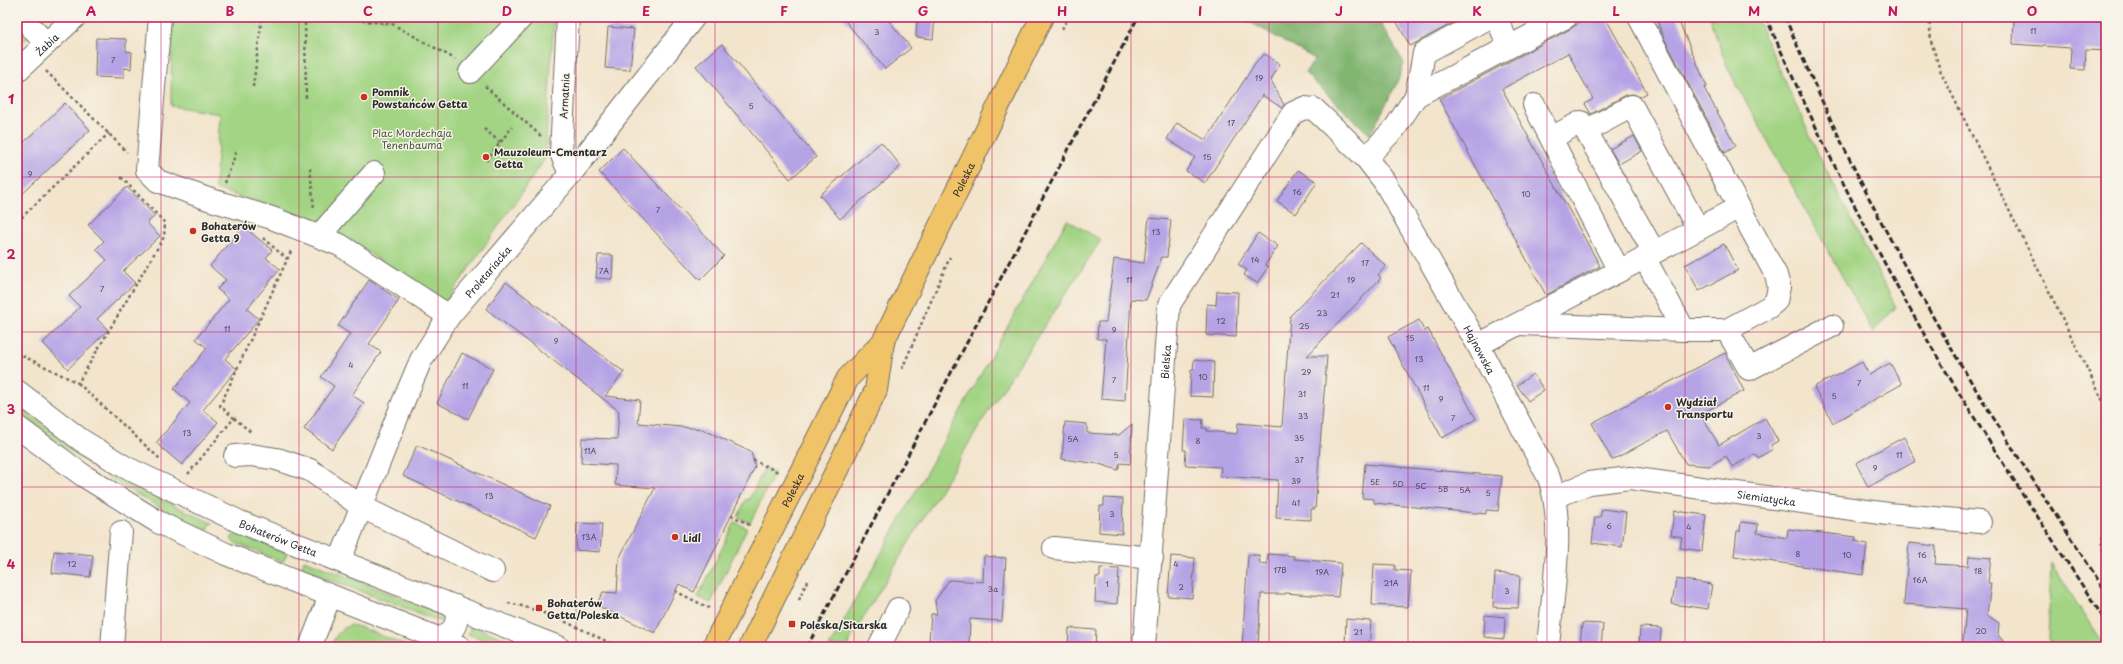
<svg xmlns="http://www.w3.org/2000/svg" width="2123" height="664" font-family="'Playpen Sans',sans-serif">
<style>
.green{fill:#a2d483;stroke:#668057}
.forest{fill:#81b671;stroke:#56704e}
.building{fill:#b5a3e6}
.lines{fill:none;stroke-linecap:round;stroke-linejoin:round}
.minor-casing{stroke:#716c63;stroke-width:24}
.major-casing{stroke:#716c63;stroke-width:24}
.path{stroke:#716c63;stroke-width:2.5;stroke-dasharray:3 3;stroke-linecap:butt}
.minor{stroke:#fff;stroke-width:22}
.major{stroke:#f0c369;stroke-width:22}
.rail{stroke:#2b2b2b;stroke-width:3;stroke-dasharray:6 3;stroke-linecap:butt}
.grid{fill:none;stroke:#c2185b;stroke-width:1;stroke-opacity:0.55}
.poi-dot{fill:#c8321e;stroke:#f7f3e8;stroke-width:1.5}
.labels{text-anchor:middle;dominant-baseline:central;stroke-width:3;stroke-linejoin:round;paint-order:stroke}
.number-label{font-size:8px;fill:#4e495a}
.street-label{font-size:10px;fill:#2b2b2b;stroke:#f7f3e8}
.poi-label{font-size:10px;font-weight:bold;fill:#2b2b2b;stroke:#f7f3e8;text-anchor:start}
.park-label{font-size:10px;fill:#495541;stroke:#f7f3e8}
.neatline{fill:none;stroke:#c2185b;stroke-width:1.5}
.grid-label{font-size:13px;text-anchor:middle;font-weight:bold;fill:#c2185b}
</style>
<rect width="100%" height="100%" fill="#f7f3e8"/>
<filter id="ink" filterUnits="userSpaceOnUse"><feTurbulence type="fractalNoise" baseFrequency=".025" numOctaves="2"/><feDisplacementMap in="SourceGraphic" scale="8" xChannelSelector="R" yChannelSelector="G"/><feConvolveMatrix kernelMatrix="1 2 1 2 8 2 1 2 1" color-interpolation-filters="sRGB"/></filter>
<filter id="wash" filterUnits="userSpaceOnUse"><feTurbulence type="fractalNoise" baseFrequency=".012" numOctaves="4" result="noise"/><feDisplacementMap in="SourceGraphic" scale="16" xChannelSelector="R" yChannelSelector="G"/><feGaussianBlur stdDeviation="0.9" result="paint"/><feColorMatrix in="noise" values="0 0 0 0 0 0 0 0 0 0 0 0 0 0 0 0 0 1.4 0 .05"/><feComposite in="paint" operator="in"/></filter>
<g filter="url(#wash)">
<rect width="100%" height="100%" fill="#f3e4cc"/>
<g class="green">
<polygon points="172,17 554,17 545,159 445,303 321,222 215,189 220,114 171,106"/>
<polygon points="1709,17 1756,17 1820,158 1896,307 1873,332 1728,69"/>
<polygon points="17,25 28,37 17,47"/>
<polygon points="1067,220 1101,240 991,407 848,643 850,647 829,647"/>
<path d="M 17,405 C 78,452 141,492 212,523 L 208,526 L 208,531 C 138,499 75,459 17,410 Z"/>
<polygon points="765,467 775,472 750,523 738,517 746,499 749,500"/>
<polygon points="735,522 747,528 711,603 698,597"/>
<polygon points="237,533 287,553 283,562 233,542 231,538"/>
<polygon points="304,560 445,615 447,617 445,623 301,569"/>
<polygon points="2051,563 2105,647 2053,647 2048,639"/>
<path d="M 350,625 L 360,627 L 410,647 L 330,647 C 335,637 339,630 350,625 Z"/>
<polygon points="471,626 528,647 502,647 468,634"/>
</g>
<polygon class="forest" points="1241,17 1377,17 1404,63 1397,83 1370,135 1305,73 1315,59"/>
<g id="blocks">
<g class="building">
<polygon points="842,17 886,17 911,48 885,69"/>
<polygon points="917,17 935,17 933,39 916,37"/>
<polygon points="1394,17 1464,17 1410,46"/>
<polygon points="1587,17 1605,17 1647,93 1640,97 1633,94 1626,95 1591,114 1585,104 1593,99 1568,53 1502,89 1600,266 1546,295 1439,99 1572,28"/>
<polygon points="1656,17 1677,17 1707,87 1704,88 1736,146 1725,153 1664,38"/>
<polygon points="2014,17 2106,22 2106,51 2086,50 2085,70 2070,69 2071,48 2013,44"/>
<polygon points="608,27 634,29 630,70 605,68"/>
<polygon points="96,38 126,39 126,51 132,52 131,69 124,68 124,78 95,77"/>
<polygon points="722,44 816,157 790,179 696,66"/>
<polygon points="1264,54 1280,64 1271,80 1284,105 1282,108 1262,95 1261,97 1205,183 1186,171 1195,157 1167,139 1177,123 1206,140 1256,62"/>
<polygon points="65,103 90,130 17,199 17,149"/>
<polygon points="1634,136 1642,151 1619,164 1610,149"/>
<polygon points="881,142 901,166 840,219 820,195"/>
<polygon points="623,148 724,256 700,280 599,172"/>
<polygon points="1298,170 1317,182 1296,214 1277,201"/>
<polygon points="127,187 155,216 147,223 160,236 123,271 135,283 97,319 108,330 68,369 43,343 80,307 69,296 107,260 96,249 104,241 88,225"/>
<polygon points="1149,218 1171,220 1167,257 1162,257 1146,300 1131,299 1125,401 1101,399 1106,339 1097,339 1098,322 1106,322 1114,259 1144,263"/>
<polygon points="243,226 272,250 266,258 280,269 247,309 259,319 225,359 237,369 203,410 218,422 182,465 156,443 190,403 174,389 207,348 196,339 229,299 217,289 226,280 210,266"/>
<polygon points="1258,233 1278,246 1265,265 1268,267 1257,283 1244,275 1247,270 1238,264"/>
<polygon points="1361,243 1386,266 1378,275 1381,278 1307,356 1327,356 1315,509 1311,509 1311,520 1276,518 1278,480 1220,476 1221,467 1185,465 1186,450 1183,450 1185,419 1203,420 1202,428 1207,428 1207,431 1237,434 1238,423 1282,427 1290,316"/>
<polygon points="1724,244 1738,270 1699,291 1685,265"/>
<polygon points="598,255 613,255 612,279 596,278"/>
<polygon points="369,280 399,300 369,344 381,352 352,395 364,403 332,449 304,429 334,386 321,377 350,334 338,326"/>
<polygon points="506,282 624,372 605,396 640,400 638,423 702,429 751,452 755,467 694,592 679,584 655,633 596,605 603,592 617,593 619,559 655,488 615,485 616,465 581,463 582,438 617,439 619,411 486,309"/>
<polygon points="1217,291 1238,292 1236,337 1206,335 1207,304 1216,305"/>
<polygon points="1419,320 1424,331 1428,329 1476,419 1442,438 1388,337"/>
<polygon points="462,353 493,369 468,419 437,403"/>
<polygon points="1725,353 1744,391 1700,414 1719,445 1765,418 1778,441 1771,445 1773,449 1758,458 1755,454 1732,467 1726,456 1709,466 1686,464 1667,431 1612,460 1592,423"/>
<polygon points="1194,360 1214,362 1213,397 1190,396 1191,370 1193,370"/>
<polygon points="1862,362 1869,375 1890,363 1902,384 1833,423 1814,387"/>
<polygon points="1533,374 1544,390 1528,401 1517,385"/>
<polygon points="1065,422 1087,424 1087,433 1119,435 1132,424 1130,464 1120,463 1118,470 1099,464 1062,459"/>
<polygon points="1904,437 1916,461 1868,487 1856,463"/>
<polygon points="417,445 550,506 536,537 403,476"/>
<polygon points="1365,464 1502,476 1498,511 1486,510 1486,514 1374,503 1374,499 1362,498"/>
<polygon points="1104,498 1123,499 1122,534 1099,532 1100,506 1104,506"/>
<polygon points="1602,509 1626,512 1622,547 1592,543 1595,517 1600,517"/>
<polygon points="1674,511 1706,515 1702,551 1680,548 1682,537 1671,535"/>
<polygon points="1741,522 1758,524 1757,533 1787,538 1788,529 1856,537 1855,541 1867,544 1863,575 1734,556 1737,531 1740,531"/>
<polygon points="577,523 602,524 600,552 576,550"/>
<polygon points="1909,543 1936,546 1935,564 1968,566 1969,556 1991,558 1988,583 1991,583 1987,615 1999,623 1998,635 2008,647 1966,647 1963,641 1966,609 1904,604"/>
<polygon points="54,551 93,555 90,577 52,573"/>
<polygon points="1268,554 1294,556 1294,559 1341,563 1338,597 1285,593 1285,594 1261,594 1258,647 1242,647 1248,555 1259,555 1260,564 1267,565"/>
<polygon points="984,556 1006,558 1002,621 970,619 969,644 929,641 931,614 937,614 935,601 949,580 983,582"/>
<polygon points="1171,556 1195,558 1192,598 1168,596"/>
<polygon points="1374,564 1395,565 1395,570 1411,571 1408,607 1372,605"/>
<polygon points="1100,568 1119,569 1117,604 1095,602 1096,577 1100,577"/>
<polygon points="1495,573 1520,575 1518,608 1493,607"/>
<polygon points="1676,579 1712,584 1708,609 1672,604"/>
<polygon points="1485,615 1505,617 1504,639 1484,637"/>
<polygon points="1346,619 1371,621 1369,647 1345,647"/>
<polygon points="1582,623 1603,624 1601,647 1580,647"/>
<polygon points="1640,627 1661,628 1660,647 1639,647"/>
<polygon points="1069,628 1096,630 1095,647 1068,647"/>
</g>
</g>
</g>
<g filter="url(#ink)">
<use href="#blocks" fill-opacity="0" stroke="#716c63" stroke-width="1"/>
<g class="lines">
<defs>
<g id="minor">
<polyline points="22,17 46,44"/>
<polyline points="160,17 147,170 158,181 208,199 272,218 340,245 449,316"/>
<polyline points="568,17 561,153 570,174"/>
<polyline points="1496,17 1509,46"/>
<polyline points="1639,17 1739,207"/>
<path id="s1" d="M 17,71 L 75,17"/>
<polyline points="470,72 522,17"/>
<polyline points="1416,96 1424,53 1490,17"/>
<polyline points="1551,138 1581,122 1586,131"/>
<polyline points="1366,158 1395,128 1416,96 1566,17"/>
<polyline points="319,236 374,173"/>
<polyline points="1654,252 1586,131 1632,106 1698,229"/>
<path d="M 1619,271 C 1659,250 1699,229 1739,207 L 1776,275 L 1779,287 L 1776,301 L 1769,307 L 1727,330 L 1684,330 L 1644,257"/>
<polyline points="1520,324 1684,330"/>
<polyline points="1727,330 1749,369 1832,326"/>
<polyline points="1478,345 1619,271 1534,105"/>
<path id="s2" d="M 17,391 L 81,440 L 125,467 L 240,522 L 558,647"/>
<polyline points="17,427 84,476 158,522 226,554 460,647"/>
<polyline points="235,456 251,455 277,459 310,470 362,507 493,571"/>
<path id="s3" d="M 1555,497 L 1589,483 L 1630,478 L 1888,514 L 1980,522"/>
<polyline points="1054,548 1152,558"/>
<path id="s4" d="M 340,560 L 404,400 L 421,360 L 449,316 L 573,171 L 694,17"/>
<path d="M 439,639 C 454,633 460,622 455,606"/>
<polyline points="112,647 121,532"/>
<polyline points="310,647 330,596"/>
<polyline points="879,647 898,609"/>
<path id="s5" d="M 1144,647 L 1169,305 L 1293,113 L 1304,108 L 1314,109 L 1366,158 L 1384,181 L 1478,345 L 1549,478 C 1566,527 1552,595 1548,647"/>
</g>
<g id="major">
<path id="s6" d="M 713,647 L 848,378 L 883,342"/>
<path id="s7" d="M 750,647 L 876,390 L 883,342 L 1042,17"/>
</g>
</defs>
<use href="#minor" class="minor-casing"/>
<use href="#major" class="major-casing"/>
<g class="path">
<polyline points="305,17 306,101"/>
<polyline points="332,17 392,24 455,59"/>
<polyline points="1929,17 1931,41 1940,70 2106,407"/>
<polyline points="1062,29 1068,17"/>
<polyline points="46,71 127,152"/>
<polyline points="485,86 541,136"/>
<polyline points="253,87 262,17"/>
<polyline points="484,129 500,142"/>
<polyline points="486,161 512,127"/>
<polyline points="310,168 314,209"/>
<polyline points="225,183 237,150"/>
<polyline points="17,222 109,133"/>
<polyline points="263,238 287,259"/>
<polyline points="17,353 78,383 164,237 165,223 120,176"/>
<polyline points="902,369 950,257"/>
<polyline points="78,383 160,459"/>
<polyline points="234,418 252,433"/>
<polyline points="753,460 778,472"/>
<polyline points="188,474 234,418 220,406 292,249"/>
<polyline points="731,515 750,525"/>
<path d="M 2106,531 C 2100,540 2101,547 2106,556"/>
<polyline points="675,591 709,608"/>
<polyline points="799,600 807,581"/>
<path d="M 508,603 C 546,610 583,630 618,647"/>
</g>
<use href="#minor" class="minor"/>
<use href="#major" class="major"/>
<g class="rail">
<path d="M 1766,17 C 1814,128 1868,237 1928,341 C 1984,437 2046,529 2106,622"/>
<path d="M 1785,17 C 1839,145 1903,270 1975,388 C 2017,457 2062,524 2106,592"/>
<polyline points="807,647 1138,17"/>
</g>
</g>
</g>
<path class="grid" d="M 161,17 L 161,647M 299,17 L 299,647M 438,17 L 438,647M 576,17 L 576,647M 715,17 L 715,647M 854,17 L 854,647M 992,17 L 992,647M 1131,17 L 1131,647M 1269,17 L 1269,647M 1408,17 L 1408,647M 1547,17 L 1547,647M 1685,17 L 1685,647M 1824,17 L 1824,647M 1962,17 L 1962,647M 17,177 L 2106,177M 17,332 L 2106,332M 17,487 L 2106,487"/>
<g class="poi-dot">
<circle cx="364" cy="97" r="4"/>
<circle cx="486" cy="157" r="4"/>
<circle cx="193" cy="231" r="4"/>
<circle cx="1668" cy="407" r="4"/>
<circle cx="675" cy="537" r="4"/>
<rect x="535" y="604" width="8" height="8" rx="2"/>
<rect x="788" y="620" width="8" height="8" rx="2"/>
</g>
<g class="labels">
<g class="number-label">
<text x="2033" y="31">11</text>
<text x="877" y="32">3</text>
<text x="113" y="60">7</text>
<text x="1259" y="78">19</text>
<text x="751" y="106">5</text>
<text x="1231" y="123">17</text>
<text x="1207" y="157">15</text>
<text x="30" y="174">9</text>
<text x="1297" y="192">16</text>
<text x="1526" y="194">10</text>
<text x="658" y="210">7</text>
<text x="1156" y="232">13</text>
<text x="1255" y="260">14</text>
<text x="1365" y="263">17</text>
<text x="604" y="271">7A</text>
<text x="1129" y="280">11</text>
<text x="1351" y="280">19</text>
<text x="102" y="289">7</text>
<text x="1335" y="295">21</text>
<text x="1322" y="313">23</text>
<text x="1221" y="321">12</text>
<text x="1304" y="326">25</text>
<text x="227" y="329">11</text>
<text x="1114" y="330">9</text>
<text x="1410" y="338">15</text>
<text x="556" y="341">9</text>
<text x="1419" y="359">13</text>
<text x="351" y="365">4</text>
<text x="1306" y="372">29</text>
<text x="1203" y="377">10</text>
<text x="1114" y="380">7</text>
<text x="1859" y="383">7</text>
<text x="465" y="386">11</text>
<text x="1426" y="388">11</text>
<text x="1302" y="394">31</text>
<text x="1834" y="396">5</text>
<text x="1441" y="399">9</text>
<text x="1303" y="416">33</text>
<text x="1453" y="418">7</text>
<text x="187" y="433">13</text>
<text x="1759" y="436">3</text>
<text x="1299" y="438">35</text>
<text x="1073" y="439">5A</text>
<text x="1198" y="441">8</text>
<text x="590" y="451">11A</text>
<text x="1116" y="455">5</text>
<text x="1899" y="455">11</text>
<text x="1299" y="460">37</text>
<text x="1875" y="468">9</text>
<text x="1296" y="481">39</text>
<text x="1375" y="482">5E</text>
<text x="1398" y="484">5D</text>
<text x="1421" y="486">5C</text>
<text x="1443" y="489">5B</text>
<text x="1465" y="490">5A</text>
<text x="1488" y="493">5</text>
<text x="489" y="496">13</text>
<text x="1296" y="503">41</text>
<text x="1112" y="514">3</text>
<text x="1609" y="526">6</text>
<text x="1689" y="527">4</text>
<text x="589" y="537">13A</text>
<text x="1798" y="554">8</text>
<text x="1847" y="555">10</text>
<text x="1922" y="555">16</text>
<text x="72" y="564">12</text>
<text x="1176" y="564">4</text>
<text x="1280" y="570">17B</text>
<text x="1978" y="571">18</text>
<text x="1322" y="572">19A</text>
<text x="1920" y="580">16A</text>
<text x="1391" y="583">21A</text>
<text x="1107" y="584">1</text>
<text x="1181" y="587">2</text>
<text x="993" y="589">3a</text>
<text x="1507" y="591">3</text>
<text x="1981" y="631">20</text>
<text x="1358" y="632">21</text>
</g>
<g class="street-label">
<text stroke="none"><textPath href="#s1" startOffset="40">Żabia</textPath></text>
<text transform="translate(564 96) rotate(-87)">Armatnia</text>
<text stroke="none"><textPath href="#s7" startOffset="516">Poleska</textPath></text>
<text stroke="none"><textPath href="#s4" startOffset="327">Proletariacka</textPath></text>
<text stroke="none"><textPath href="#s5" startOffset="888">Hajnowska</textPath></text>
<text stroke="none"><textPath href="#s5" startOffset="286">Bielska</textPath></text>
<text stroke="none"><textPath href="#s6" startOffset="176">Poleska</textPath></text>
<text stroke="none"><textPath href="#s3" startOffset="216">Siemiatycka</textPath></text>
<text stroke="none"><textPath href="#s2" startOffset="301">Bohaterów Getta</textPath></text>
</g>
<g class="poi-label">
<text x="372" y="91">Pomnik<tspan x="372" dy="12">Powstańców Getta</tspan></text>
<text x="494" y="151">Mauzoleum-Cmentarz<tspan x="494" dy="12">Getta</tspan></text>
<text x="201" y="225">Bohaterów<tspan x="201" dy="12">Getta 9</tspan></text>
<text x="1676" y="401">Wydział<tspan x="1676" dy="12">Transportu</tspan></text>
<text x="683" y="537">Lidl</text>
<text x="547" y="602">Bohaterów<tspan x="547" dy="12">Getta/Poleska</tspan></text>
<text x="800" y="624">Poleska/Sitarska</text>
</g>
<g class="park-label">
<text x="412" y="132">Plac Mordechaja<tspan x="412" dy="12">Tenenbauma</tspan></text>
</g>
</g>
<rect width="2123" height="664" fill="none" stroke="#f7f3e8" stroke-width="44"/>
<rect x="22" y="22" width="2079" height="620" class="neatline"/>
<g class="grid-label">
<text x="91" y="16">A</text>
<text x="230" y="16">B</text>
<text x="368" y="16">C</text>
<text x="507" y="16">D</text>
<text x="646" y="16">E</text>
<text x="784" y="16">F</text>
<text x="923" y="16">G</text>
<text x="1062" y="16">H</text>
<text x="1200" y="16">I</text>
<text x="1339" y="16">J</text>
<text x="1477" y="16">K</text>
<text x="1616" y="16">L</text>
<text x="1754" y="16">M</text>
<text x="1893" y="16">N</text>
<text x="2032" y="16">O</text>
<text x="11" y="104">1</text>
<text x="11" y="259">2</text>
<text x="11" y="414">3</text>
<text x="11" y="569">4</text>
</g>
</svg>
